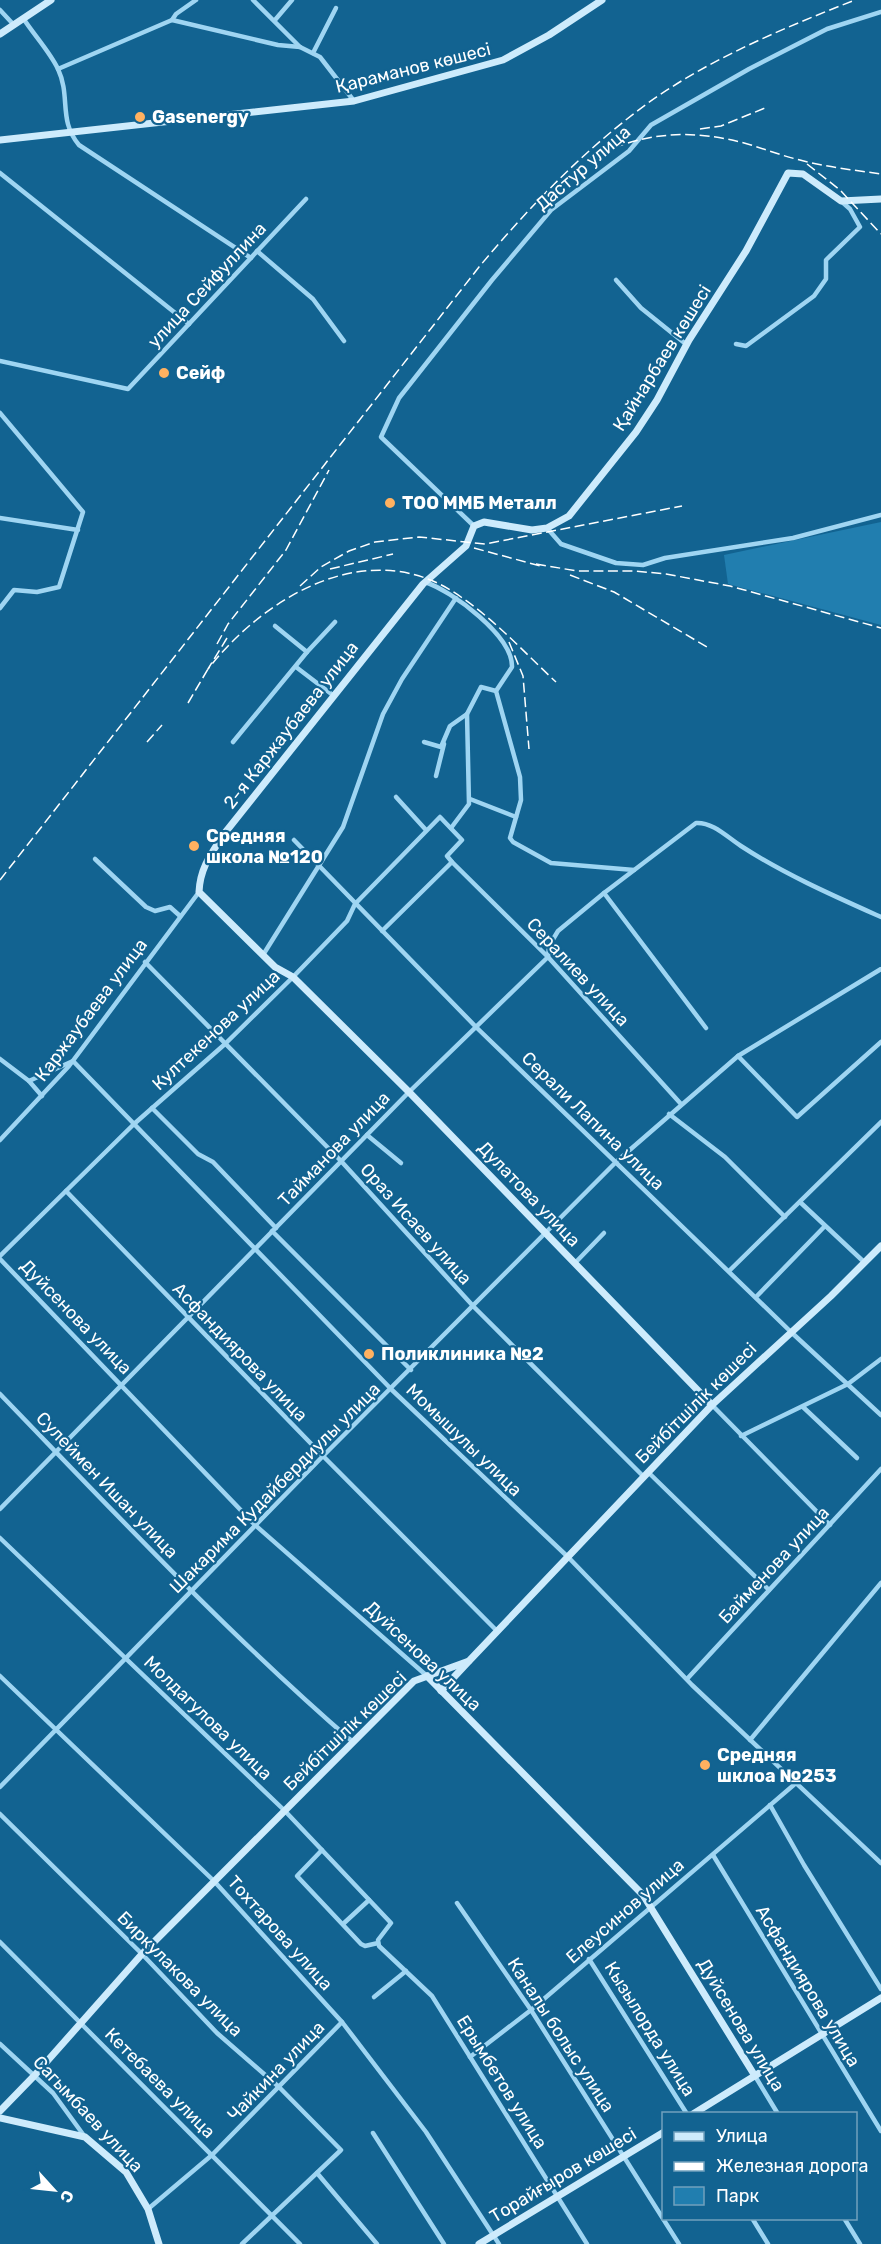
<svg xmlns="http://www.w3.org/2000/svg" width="881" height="2244" font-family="Rubik,sans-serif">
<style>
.green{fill:#217eaf}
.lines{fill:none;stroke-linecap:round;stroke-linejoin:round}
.street{stroke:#9fd5f2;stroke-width:4.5}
.secondary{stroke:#cdebfc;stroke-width:7}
.rail{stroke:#fff;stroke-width:1.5;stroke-dasharray:10 4.5;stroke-linecap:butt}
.poi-dot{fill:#ffb160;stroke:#126391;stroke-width:2}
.labels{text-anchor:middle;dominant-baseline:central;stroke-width:4.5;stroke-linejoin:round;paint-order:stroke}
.street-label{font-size:18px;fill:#fff;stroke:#126391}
.poi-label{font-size:18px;font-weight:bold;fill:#fff;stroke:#126391;text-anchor:start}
</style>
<rect width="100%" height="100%" fill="#126391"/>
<polygon class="green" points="881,522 881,625 728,584 724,555"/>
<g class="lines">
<g class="street">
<polyline points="253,0 300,47 320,57 354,101"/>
<polyline points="0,10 13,24"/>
<path d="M 23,18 C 34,35 50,52 58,69 C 71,97 58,120 79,145 L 251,258"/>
<polyline points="172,20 278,45 300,47"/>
<polyline points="275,20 292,0"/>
<polyline points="313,53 336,8"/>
<polyline points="58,69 172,20 176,14 196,0"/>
<polyline points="0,173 189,324"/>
<polyline points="257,251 313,299 344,341"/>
<polyline points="616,280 641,308 687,345"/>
<polyline points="736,344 746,346 814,296 826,279 826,260 860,227 850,209 841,201"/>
<polyline points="0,361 128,389 306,199"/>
<polyline points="0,413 83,512 59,587 37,592 14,590 0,608"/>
<polyline points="0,518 78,530"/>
<polyline points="474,526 381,437 399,398 492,280 551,210 629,151 651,125 749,69 827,29 881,12"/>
<polyline points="547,528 561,544 616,563 643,565 665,558 793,538 881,515"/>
<path d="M 425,582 C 452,591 513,636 512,667 L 496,691"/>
<polyline points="275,626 307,652"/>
<polyline points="296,667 334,696"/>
<polyline points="233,742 307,652 335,622"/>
<polyline points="424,742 441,747 450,726 467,714"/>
<polyline points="436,776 444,744"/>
<polyline points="396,797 426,830"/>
<polyline points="470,799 516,817"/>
<polyline points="451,828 469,804 467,714 481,687 496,691 520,777 521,800 510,838 513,842 551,863 634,870"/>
<polyline points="294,840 477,1028 791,1332 881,1415"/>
<polyline points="95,859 146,907 155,911 170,907 180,916"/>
<polyline points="604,893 706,1028"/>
<polyline points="382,931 452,862"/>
<polyline points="263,955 343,827 383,714 402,679 456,598"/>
<polyline points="145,962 341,1161 474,1307 644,1477"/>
<polyline points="738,1056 797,1117 881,1042"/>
<polyline points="0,1059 29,1081 73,1061 392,1390 569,1558 692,1685 881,1863"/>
<polyline points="29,1081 42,1096"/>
<polyline points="152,1108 198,1154 213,1162 276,1228"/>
<polyline points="669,1114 725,1157 785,1217"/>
<polyline points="367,1135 401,1163"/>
<polyline points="0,1140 69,1066 199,892"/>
<polyline points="66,1191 323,1456 497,1631"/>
<polyline points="800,1202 864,1262"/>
<polyline points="272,1231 411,1370"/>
<polyline points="0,1256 134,1124 225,1044 293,977 347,921 355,904 440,817 462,840 447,856 452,862 548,957 681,1104"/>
<polyline points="0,1259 255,1525 427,1676"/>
<polyline points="575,1263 604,1233"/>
<polyline points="729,1271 881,1122"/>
<polyline points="756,1297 825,1226"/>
<path d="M 0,1394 C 115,1513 228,1634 353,1742"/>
<polyline points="712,1405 830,1525"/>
<polyline points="803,1407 857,1458"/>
<polyline points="741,1436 848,1384 881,1359"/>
<polyline points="649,1473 769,1590"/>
<path d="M 0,1509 L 409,1092 L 548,957 L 549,946 L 558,931 L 604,893 L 696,823 C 713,822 727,837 741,846 C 784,874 834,896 881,917"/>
<polyline points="0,1538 285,1811 391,1923 378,1940 379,1946 432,1996 587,2244"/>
<polyline points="0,1676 214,1881 342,2022 426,2132 499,2244"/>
<polyline points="687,1679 881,1469"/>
<polyline points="750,1740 881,1583"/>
<polyline points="0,1787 323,1456 617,1161 738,1056 881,969"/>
<polyline points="770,1805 804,1865 881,1989"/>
<polyline points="0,1814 142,1954 217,2033 279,2087 341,2150 242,2244"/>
<polyline points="322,1850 297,1876 361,1944 365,1946 378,1943"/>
<polyline points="713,1855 881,2131"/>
<polyline points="457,1903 531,2010 679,2244"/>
<polyline points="343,1924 369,1900"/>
<polyline points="0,1942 300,2244"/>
<polyline points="589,1959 687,2114"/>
<polyline points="374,1997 406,1971"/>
<polyline points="0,2044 53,2093 85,2137"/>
<polyline points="470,2057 531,2010 796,1783"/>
<polyline points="755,2076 778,2114"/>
<polyline points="373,2133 444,2244"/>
<polyline points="317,2173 377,2244"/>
<polyline points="148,2209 212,2155 342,2022"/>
<polyline points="752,2218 768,2244"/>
<polyline points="844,2218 860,2244"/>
</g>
<g class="secondary">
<polyline points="0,34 51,0"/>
<polyline points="0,140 354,101 503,60 549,35 602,0"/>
<path d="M 712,1405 L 409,1092 L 293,977 L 275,967 L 199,892 C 200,868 211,854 224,834 L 423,584 L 466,546 L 474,526 L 484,522 L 532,530 L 547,528 L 569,516 L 636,432 L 657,400 L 689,340 L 746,251 L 788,173 L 803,174 L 841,201 L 881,199"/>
<polyline points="427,1676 643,1895 755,2076"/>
<polyline points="441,1691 468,1662"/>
<polyline points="0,2111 34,2076 142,1954 414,1681 469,1661 712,1405 831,1296 881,1246"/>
<polyline points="693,2114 881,1998"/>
<polyline points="0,2118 85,2137 126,2172 148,2209 159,2244"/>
<polyline points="479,2244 664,2132"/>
</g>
<g class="rail">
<polyline points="700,129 721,126 765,108"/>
<path d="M 588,160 C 641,131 694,128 751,145 C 767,150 783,156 800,160 C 826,167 854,170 881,174"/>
<polyline points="807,164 840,190 881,234"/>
<polyline points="474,548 544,567"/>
<polyline points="536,564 577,571 635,571 666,574 730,586 881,628"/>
<polyline points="330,569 393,554"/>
<polyline points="570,575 614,592 707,647"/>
<polyline points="300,586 321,567 349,551 375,542 419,537 485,544 682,506"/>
<path d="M 227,638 L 208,669 C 267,594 372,533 461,597 C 496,621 526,654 556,682"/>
<polyline points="509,642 523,676 529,749"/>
<polyline points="217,644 228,624 286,550 329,470"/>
<polyline points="188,703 208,669"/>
<polyline points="147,742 162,725"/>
<path d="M 0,880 L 479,267 C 530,206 584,150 648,103 C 711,58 784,28 855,0"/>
</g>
</g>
<g class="poi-dot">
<circle cx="140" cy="117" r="6"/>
<circle cx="164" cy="373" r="6"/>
<circle cx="390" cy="503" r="6"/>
<circle cx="194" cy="846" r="6"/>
<circle cx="369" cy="1354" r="6"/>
<circle cx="705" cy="1765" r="6"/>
</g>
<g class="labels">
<g class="street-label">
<text transform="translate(413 68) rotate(-14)">Қараманов көшесі</text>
<text transform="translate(583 168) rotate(-41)">Дастур улица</text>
<text transform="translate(207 285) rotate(-47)">улица Сейфуллина</text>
<text transform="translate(662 358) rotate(-58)">Қайнарбаев көшесі</text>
<text transform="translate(291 725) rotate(-52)">2-я Каржаубаева улица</text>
<text transform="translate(578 972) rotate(47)">Сералиев улица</text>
<text transform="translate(91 1010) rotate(-53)">Каржаубаева улица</text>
<text transform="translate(216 1030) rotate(-43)">Култекенова улица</text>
<text transform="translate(593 1121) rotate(44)">Серали Лапина улица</text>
<text transform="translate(334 1149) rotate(-46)">Тайманова улица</text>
<text transform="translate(529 1194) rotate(46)">Дулатова улица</text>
<text transform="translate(416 1224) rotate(48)">Ораз Исаев улица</text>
<text transform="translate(76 1317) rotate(46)">Дуйсенова улица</text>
<text transform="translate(240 1352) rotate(46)">Асфандиярова улица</text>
<text transform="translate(696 1403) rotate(-45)">Бейбітшілік көшесі</text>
<text transform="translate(464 1440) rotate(44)">Момышулы улица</text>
<text transform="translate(107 1485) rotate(46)">Сулеймен Ишан улица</text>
<text transform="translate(275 1488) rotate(-45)">Шакарима Кудайбердиулы улица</text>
<text transform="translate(774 1565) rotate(-47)">Байменова улица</text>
<text transform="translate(423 1656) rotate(43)">Дуйсенова улица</text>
<text transform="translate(208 1718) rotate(44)">Молдагулова улица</text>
<text transform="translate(345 1731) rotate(-44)">Бейбітшілік көшесі</text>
<text transform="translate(625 1911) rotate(-41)">Елеусинов улица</text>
<text transform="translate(280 1933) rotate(48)">Тохтарова улица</text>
<text transform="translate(180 1974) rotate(45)">Биркулакова улица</text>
<text transform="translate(808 1986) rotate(59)">Асфандиярова улица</text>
<text transform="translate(741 2025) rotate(59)">Дуйсенова улица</text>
<text transform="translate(650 2029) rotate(58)">Кызылорда улица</text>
<text transform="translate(561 2035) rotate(57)">Каналы болыс улица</text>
<text transform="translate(276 2071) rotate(-46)">Чайкина улица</text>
<text transform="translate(502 2082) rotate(58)">Ерымбетов улица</text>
<text transform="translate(160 2083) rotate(45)">Кетебаева улица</text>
<text transform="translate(88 2114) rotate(47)">Сагымбаев улица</text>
<text transform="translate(563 2175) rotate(-31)">Торайғыров көшесі</text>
</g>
<g class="poi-label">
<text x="152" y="117">Gasenergy</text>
<text x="176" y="373">Сейф</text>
<text x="402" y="503">ТОО ММБ Металл</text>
<text x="206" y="836">Средняя<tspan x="206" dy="21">школа №120</tspan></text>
<text x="381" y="1354">Поликлиника №2</text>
<text x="717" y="1755">Средняя<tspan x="717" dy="21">шклоа №253</tspan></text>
</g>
</g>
<rect x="662" y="2112" width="195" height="108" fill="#126391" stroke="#71a1bd" stroke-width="1.5"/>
<rect x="674" y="2132" width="30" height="9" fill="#cdebfc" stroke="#71a1bd" stroke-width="1.5"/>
<text x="716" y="2142" font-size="18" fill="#ffffff">Улица</text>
<rect x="674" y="2162" width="30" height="9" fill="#ffffff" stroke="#71a1bd" stroke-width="1.5"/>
<text x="716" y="2172" font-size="18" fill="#ffffff">Железная дорога</text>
<rect x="674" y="2187" width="30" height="18" fill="#217eaf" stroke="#71a1bd" stroke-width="1.5"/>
<text x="716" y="2202" font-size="18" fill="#ffffff">Парк</text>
<g transform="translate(54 2190) rotate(117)" stroke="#126391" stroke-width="4.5" paint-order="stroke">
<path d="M0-4.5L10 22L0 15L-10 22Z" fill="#ffffff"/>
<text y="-9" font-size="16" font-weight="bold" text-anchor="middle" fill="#ffffff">С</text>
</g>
</svg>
